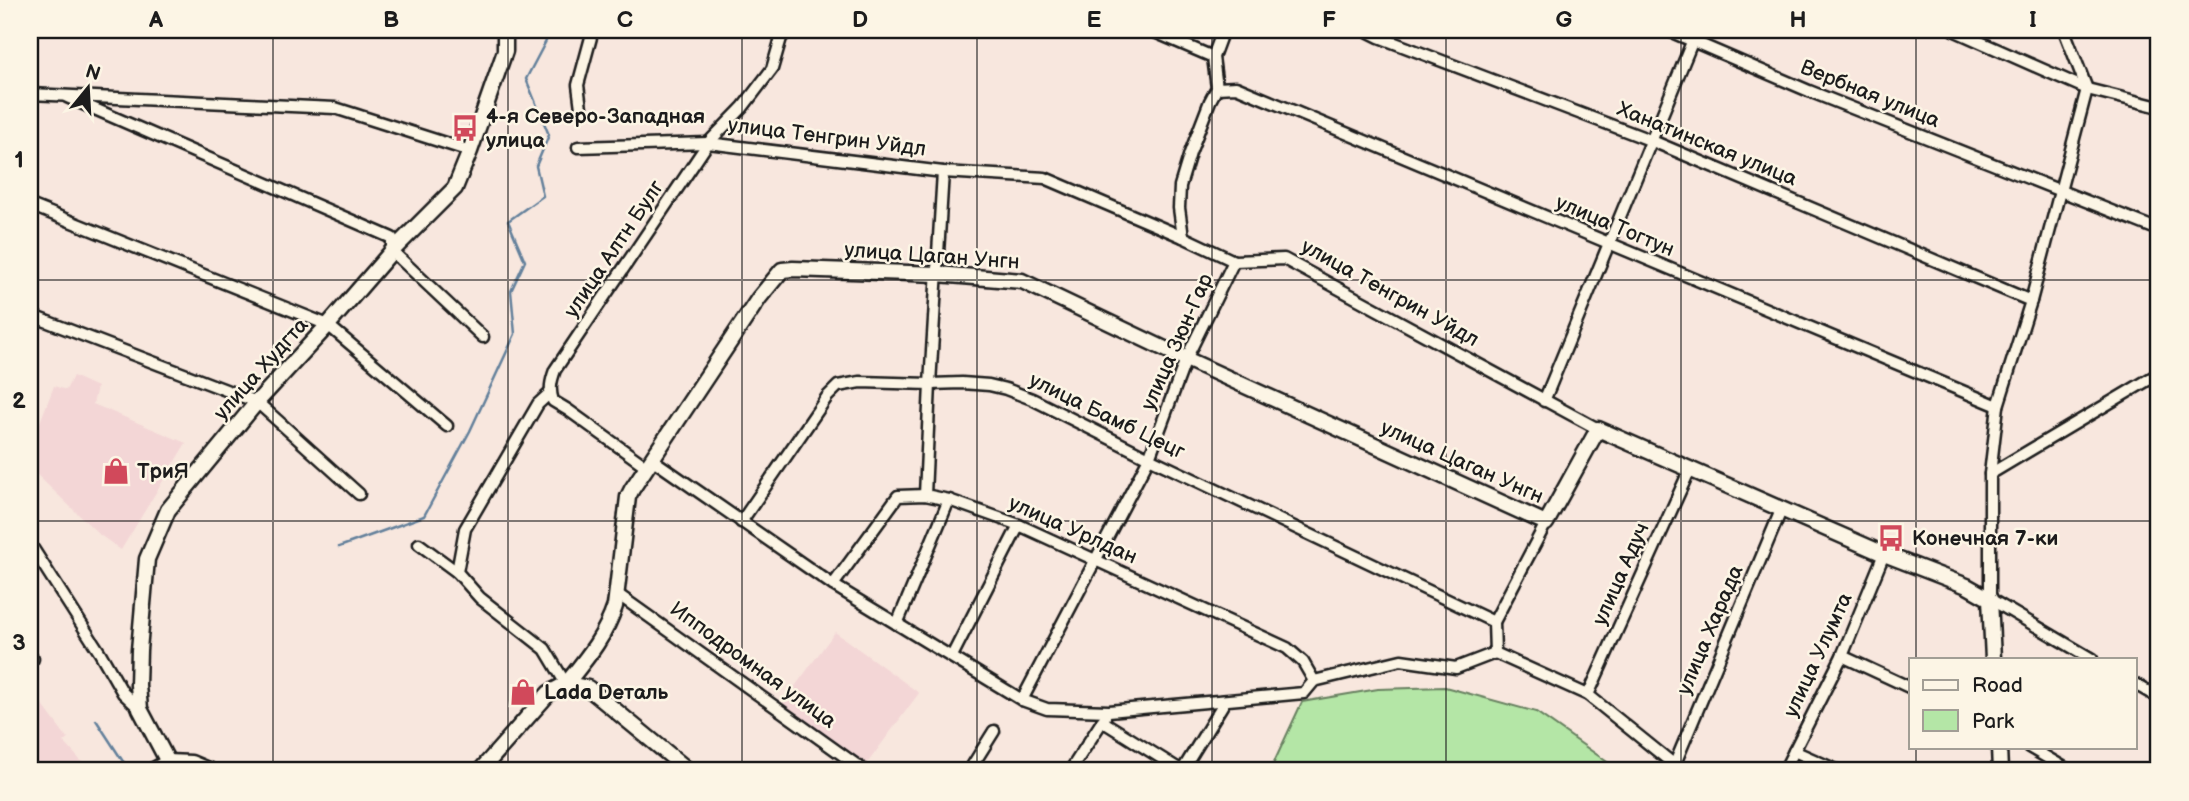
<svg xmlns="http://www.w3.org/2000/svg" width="2189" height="801" font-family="'Balsamiq Sans',sans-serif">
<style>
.built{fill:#f3d6d6}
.green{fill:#b4e6a6;stroke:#688161;stroke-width:2}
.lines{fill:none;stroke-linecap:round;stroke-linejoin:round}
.stream{stroke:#63809b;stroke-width:2.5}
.street-casing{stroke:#1c1c1c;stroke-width:15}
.secondary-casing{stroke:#1c1c1c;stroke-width:19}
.street{stroke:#fcf5e5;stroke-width:10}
.secondary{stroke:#fcf5e5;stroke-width:14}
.grid{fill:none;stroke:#1c1c1c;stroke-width:2;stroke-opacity:0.55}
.labels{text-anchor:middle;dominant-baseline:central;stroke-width:5;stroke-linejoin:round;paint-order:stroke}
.street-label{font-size:21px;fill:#1c1c1c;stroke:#fcf5e5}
.poi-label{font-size:21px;font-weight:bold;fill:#1c1c1c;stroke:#fcf5e5;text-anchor:start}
.neatline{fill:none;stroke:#1c1c1c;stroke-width:2.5}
.grid-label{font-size:23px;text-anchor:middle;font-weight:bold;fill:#1c1c1c}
</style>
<rect width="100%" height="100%" fill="#f8e7de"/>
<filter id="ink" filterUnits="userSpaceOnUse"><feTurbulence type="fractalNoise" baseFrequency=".0143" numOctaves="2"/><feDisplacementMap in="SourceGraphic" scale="14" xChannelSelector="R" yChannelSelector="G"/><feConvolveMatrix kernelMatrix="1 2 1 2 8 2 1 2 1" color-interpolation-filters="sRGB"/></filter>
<g filter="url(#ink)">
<g class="built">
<polygon points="73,376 97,387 93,404 186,443 121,550 100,535 32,470 30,473 30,436 40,422 54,386 66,390"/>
<polygon points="835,632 919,693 866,765 782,704"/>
<polygon points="30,688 68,739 64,742 90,771 30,771"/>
</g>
<polygon class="green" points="1445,687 1536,712 1620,771 1270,771 1302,702 1378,689"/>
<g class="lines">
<g class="stream">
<polyline points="2159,481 2157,488 2159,494"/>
<polyline points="339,547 424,516 470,431 515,334 511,291 525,261 508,221 543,196 536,166 549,135 526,79 546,41 546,30"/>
<polyline points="96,720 122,760 132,771"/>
</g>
<defs>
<g id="street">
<polyline points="1150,30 1213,57"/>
<polyline points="1365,30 1379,37 1650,140 2031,301"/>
<polyline points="1667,30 1809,91 2159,230"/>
<polyline points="1953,30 2087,89 2159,107"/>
<polyline points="2064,30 2087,89 2031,301 1998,406 1990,474 1990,599 2092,659"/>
<polyline points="1217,88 1236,87 1998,406"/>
<polyline points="30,94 335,108 470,151"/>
<polyline points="67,97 392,238 392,251 483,337"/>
<polyline points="581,108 578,85 593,30"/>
<polyline points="578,147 708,143 943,172 1045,178 1183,237 1234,261 1284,259 1598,429"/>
<polyline points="30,205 328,325 447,426"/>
<polyline points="1183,237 1179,208 1180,186 1190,153 1210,101 1217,88 1213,57 1223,30"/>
<polyline points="30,315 257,402 359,494"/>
<polyline points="550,393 538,404 465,529 457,572 480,598 545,649 566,684"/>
<polyline points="1544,401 1697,30"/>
<polyline points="653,460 833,585 1022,700 1047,709 1109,711 1304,693 1314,681 1401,660 1456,668 1495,653"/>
<path d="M 647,467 L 568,410 L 553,401 C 549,389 551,381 555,370 L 708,143 L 743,107 L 772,69 L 781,38 L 788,30"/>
<polyline points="1990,474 2153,377 2159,375"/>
<polyline points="925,495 930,384 943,172"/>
<polyline points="741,522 827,397 838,386 860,382 930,384 962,383 989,385 1006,389 1032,399 1149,458 1494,622"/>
<polyline points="30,544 100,653 123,693 140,709"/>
<polyline points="419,544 457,572"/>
<polyline points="833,585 898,496 925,495 949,500 1019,525 1287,648 1303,662 1314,681"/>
<polyline points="616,593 865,771"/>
<polyline points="897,624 949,500"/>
<polyline points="1495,653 1588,695 1682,771"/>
<polyline points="1495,653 1494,622 1546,523"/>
<polyline points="952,656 1019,525"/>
<polyline points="1842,656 1911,688"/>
<polyline points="30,657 33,659"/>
<polyline points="2135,684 2159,698"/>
<polyline points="1588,695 1690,469"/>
<polyline points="1022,700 1149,458 1186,359 1234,261"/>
<polyline points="1102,721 1182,771 1225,701"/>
<polyline points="2029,747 2070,771"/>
<polyline points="1794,751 1839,771"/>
<polyline points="1674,766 1782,508"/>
<polyline points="969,771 994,731"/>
<polyline points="1070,771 1105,717"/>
<polyline points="1784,771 1842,656 1884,554"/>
</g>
<g id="secondary">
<path d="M 566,684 C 586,659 605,637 615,606 L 628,497 L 632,489 L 759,298 L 782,270 L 793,269 L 938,274 L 1022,281 L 1186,359 L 1546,523 L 1598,429 L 1884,554 L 1967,586 L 1990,599 L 1993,659"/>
<polyline points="1999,747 2000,771"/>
<polyline points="168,762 140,709 138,685 139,650 147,559 168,510 257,402 328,325 392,251 455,188 470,151 505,51 505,30"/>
<polyline points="152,771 168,762 191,763 210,771"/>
<polyline points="480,771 549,693 566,684 588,688 689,771"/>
</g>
</defs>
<use href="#street" class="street-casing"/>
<use href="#secondary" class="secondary-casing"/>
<use href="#street" class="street"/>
<use href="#secondary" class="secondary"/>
</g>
</g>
<path class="grid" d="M 273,30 L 273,771M 508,30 L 508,771M 742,30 L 742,771M 977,30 L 977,771M 1212,30 L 1212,771M 1446,30 L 1446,771M 1681,30 L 1681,771M 1916,30 L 1916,659M 30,280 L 2159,280M 30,521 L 2159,521M 1916,747 L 1916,771"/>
<defs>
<symbol id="bus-bare" viewBox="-9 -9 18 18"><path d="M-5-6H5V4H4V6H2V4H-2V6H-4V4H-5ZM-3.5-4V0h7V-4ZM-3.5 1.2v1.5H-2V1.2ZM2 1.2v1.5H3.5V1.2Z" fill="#d1495b" stroke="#fcf5e5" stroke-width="2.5" paint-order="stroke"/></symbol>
<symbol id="shop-bare" viewBox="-9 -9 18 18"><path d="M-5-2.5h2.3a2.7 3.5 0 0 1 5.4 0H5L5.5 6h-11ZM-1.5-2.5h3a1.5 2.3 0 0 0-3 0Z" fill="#d1495b" stroke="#fcf5e5" stroke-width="2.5" paint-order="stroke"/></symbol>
</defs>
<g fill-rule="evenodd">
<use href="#bus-bare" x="446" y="109" width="38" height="38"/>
<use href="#shop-bare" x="97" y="452" width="38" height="38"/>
<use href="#bus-bare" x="1872" y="519" width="38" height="38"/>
<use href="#shop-bare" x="504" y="673" width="38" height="38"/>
</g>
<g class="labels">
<g class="street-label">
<text transform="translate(1870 94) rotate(22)">Вербная улица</text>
<text transform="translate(827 137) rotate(7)">улица Тенгрин Уйдл</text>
<text transform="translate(1707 144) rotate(22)">Ханатинская улица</text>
<text transform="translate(1615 226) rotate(23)">улица Тогтун</text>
<text transform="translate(614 249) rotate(-56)">улица Алтн Булг</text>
<text transform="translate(932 256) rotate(4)">улица Цаган Унгн</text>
<text transform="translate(1390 293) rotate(29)">улица Тенгрин Уйдл</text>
<text transform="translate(1177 342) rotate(-66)">улица Зюн-Гар</text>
<text transform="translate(261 369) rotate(-48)">улица Худгта</text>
<text transform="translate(1107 416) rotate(26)">улица Бамб Цецг</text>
<text transform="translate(1462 462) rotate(24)">улица Цаган Унгн</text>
<text transform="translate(1073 530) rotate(24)">улица Урлдан</text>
<text transform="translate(1621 574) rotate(-66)">улица Адуч</text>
<text transform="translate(1710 630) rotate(-67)">улица Харада</text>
<text transform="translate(1818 655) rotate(-65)">улица Улумта</text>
<text transform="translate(753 665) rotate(36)">Ипподромная улица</text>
</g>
<g class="poi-label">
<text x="486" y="116">4-я Северо-Западная<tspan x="486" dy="24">улица</tspan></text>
<text x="137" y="471">ТриЯ</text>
<text x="1912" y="538">Конечная 7-ки</text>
<text x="544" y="692">Lada Dеталь</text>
</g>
</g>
<rect width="2189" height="801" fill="none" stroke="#fcf5e5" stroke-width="77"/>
<rect x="1909" y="658" width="228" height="91" fill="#fcf5e5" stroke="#a29e95" stroke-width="2"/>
<rect x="1923" y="680" width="35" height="10" fill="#fcf5e5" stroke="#a29e95" stroke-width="2"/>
<text x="1972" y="692" font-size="21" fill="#1c1c1c">Road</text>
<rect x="1923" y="710" width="35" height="21" fill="#b4e6a6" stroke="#a29e95" stroke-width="2"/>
<text x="1972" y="728" font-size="21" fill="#1c1c1c">Park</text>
<g transform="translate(88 88) rotate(18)" stroke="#fcf5e5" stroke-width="5" paint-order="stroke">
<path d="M0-5L12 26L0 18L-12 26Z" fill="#1c1c1c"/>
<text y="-10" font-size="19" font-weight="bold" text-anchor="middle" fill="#1c1c1c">N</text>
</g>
<rect x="38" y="38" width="2112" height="724" class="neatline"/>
<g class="grid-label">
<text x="156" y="27">A</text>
<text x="391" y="27">B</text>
<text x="625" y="27">C</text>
<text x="860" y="27">D</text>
<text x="1094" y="27">E</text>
<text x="1329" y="27">F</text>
<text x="1564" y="27">G</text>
<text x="1798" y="27">H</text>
<text x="2033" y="27">I</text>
<text x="19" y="167">1</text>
<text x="19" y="408">2</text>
<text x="19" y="650">3</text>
</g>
</svg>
